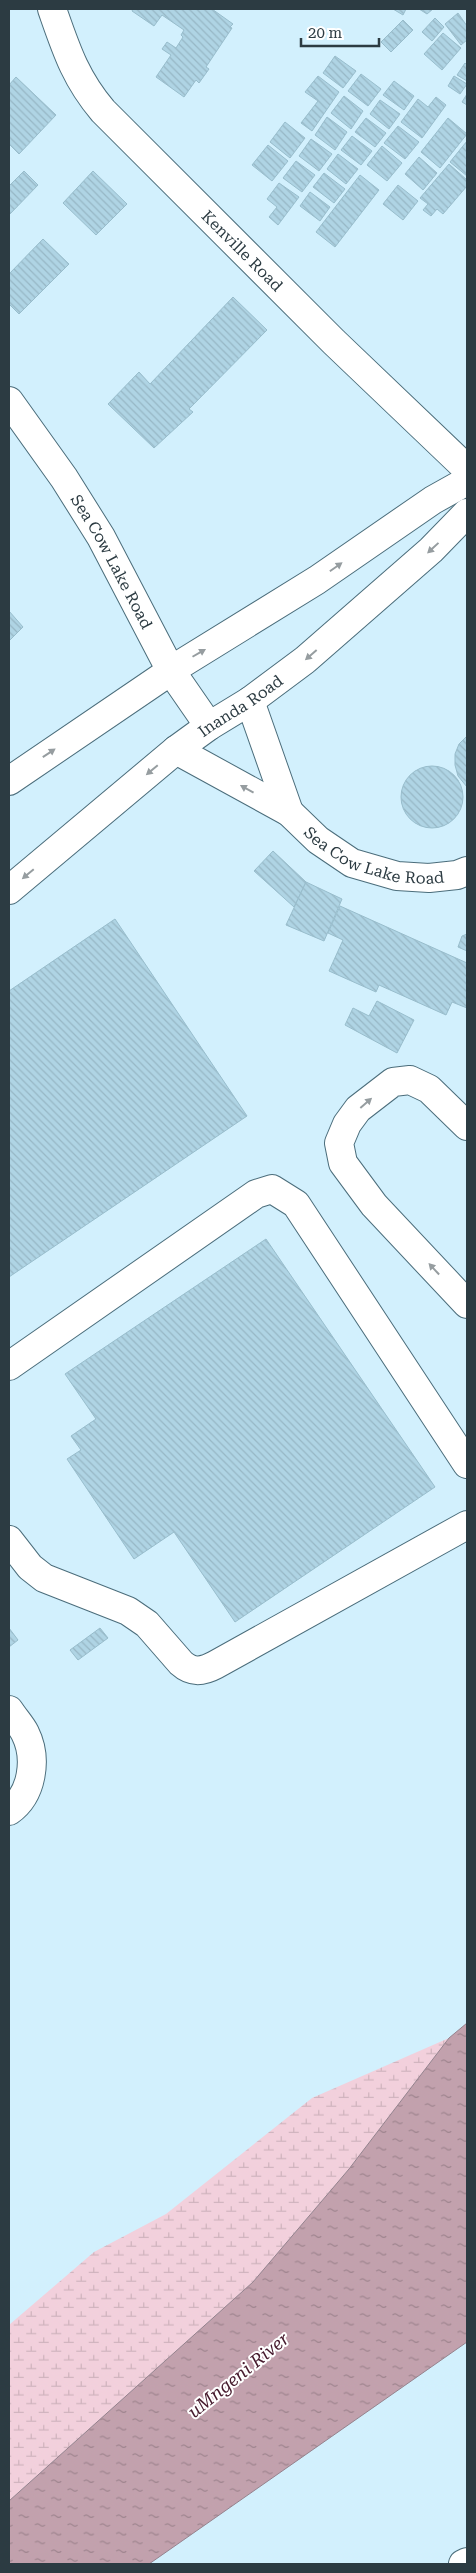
<svg xmlns="http://www.w3.org/2000/svg" width="476" height="2573" font-family="'Roboto Serif',serif">
<style>
.wetland{fill:url(#wetland-marsh)}
.water{fill:url(#water-ripples);stroke:#95828d}
.building{fill:url(#building-back-hatch);stroke:#98bdcc}
.lines{fill:none;stroke-linecap:round;stroke-linejoin:round}
.minor-casing{stroke:#4b6d7b;stroke-width:30}
.major-casing{stroke:#4b6d7b;stroke-width:30}
.minor{stroke:#fff;stroke-width:28}
.major{stroke:#fff;stroke-width:28}
.oneway{fill:#969da0}
.labels{text-anchor:middle;dominant-baseline:central;stroke-width:4;stroke-linejoin:round;paint-order:stroke}
.street-label{font-size:16px;fill:#2c3b42;stroke:#fff}
.water-label{font-size:18px;font-style:italic;fill:#461a2d;stroke:#fff}
</style>
<defs>
<pattern id="wetland-marsh" width="20" height="14" patternUnits="userSpaceOnUse" patternTransform="scale(1.25)"><rect width="20" height="14" fill="#f2d0dc"/><path d="M1 5h8M5 5V1M11 12h8M15 12V8" fill="none" stroke="#d0b4be"/></pattern>
<pattern id="water-ripples" width="26" height="14" patternUnits="userSpaceOnUse" patternTransform="scale(1.25)"><rect width="26" height="14" fill="#c2a1ad"/><path d="M2 4q2-2 4 0t4 0M15 11q2-2 4 0t4 0" fill="none" stroke="#9e848e"/></pattern>
<pattern id="building-back-hatch" width="6" height="6" patternUnits="userSpaceOnUse" patternTransform="scale(1.25)"><rect width="6" height="6" fill="#afd4e4"/><path d="M-1 5l2 2M0 0l6 6M5-1l2 2" fill="none" stroke="#97b7c5"/></pattern>
</defs>
<rect width="100%" height="100%" fill="#d2f0fd"/>
<polygon class="wetland" points="449,2038 349,2169 253,2282 9,2501 9,2325 94,2252 166,2214 312,2098"/>
<polygon class="water" points="467,2023 467,2342 149,2564 9,2564 9,2501 253,2282 349,2169 449,2038"/>
<g class="building">
<polygon points="133,9 212,9 233,24 230,27 232,28 206,67 209,69 199,83 196,80 184,97 156,77 171,55 162,49 167,42 176,48 183,37 181,35 184,30 162,15 154,26 132,11"/>
<polygon points="393,9 406,9 403,15"/>
<polygon points="419,9 433,9 427,14"/>
<polygon points="458,13 467,26 467,40 461,45 445,24"/>
<polygon points="435,18 444,27 432,41 422,32"/>
<polygon points="403,20 413,30 391,52 381,42"/>
<polygon points="443,33 461,48 442,70 424,54"/>
<polygon points="335,56 356,71 343,88 323,73"/>
<polygon points="465,63 467,65 467,81 457,75"/>
<polygon points="361,74 381,89 368,106 348,91"/>
<polygon points="318,76 339,92 312,131 301,123 318,101 305,92"/>
<polygon points="454,76 467,84 460,94 448,86"/>
<polygon points="16,77 56,115 19,154 9,144 9,85"/>
<polygon points="394,81 414,96 404,110 383,95"/>
<polygon points="467,94 467,105 462,102"/>
<polygon points="344,96 363,111 351,129 331,113"/>
<polygon points="436,97 446,105 422,138 401,122 418,99 428,107"/>
<polygon points="380,100 400,114 389,129 370,114"/>
<polygon points="327,117 347,132 335,150 315,135"/>
<polygon points="366,118 386,133 375,147 355,132"/>
<polygon points="448,118 467,134 440,168 421,152"/>
<polygon points="285,122 305,138 290,158 270,142"/>
<polygon points="398,126 419,142 405,159 384,143"/>
<polygon points="352,136 372,151 361,165 341,150"/>
<polygon points="311,139 332,154 319,171 299,156"/>
<polygon points="467,141 467,176 450,162"/>
<polygon points="268,145 288,161 272,181 252,165"/>
<polygon points="382,146 402,163 387,181 367,165"/>
<polygon points="338,154 358,169 346,184 327,169"/>
<polygon points="419,157 437,173 423,190 405,174"/>
<polygon points="296,161 315,175 302,192 283,178"/>
<polygon points="449,164 467,180 467,186 443,214 437,209 431,216 423,210 428,204 420,198"/>
<polygon points="24,171 38,185 9,215 9,186"/>
<polygon points="93,171 127,204 96,235 63,203"/>
<polygon points="324,173 345,189 334,203 313,187"/>
<polygon points="360,175 379,190 335,247 316,232"/>
<polygon points="279,183 299,197 278,225 269,217 277,207 267,199"/>
<polygon points="398,185 418,201 403,220 383,204"/>
<polygon points="310,192 330,207 320,221 300,206"/>
<polygon points="43,239 69,264 19,314 9,304 9,274"/>
<polygon points="233,297 267,330 189,409 193,412 154,448 108,404 139,372 150,384"/>
<polygon points="9,611 23,627 9,641"/>
<polygon points="467,736 467,787 458,776 455,765 455,754 459,744"/>
<circle cx="432" cy="797" r="31"/>
<polygon points="273,851 306,882 294,907 254,871"/>
<polygon points="306,882 342,899 324,941 286,925"/>
<polygon points="340,906 467,963 467,1008 452,1002 446,1015 379,985 376,992 329,971 343,940 328,933"/>
<polygon points="115,919 247,1116 9,1277 9,991"/>
<polygon points="467,934 467,951 458,947 462,936"/>
<polygon points="377,1001 414,1020 397,1053 345,1025 353,1008 369,1016"/>
<polygon points="266,1239 435,1487 235,1622 174,1532 134,1559 67,1459 81,1450 71,1436 96,1419 65,1374"/>
<polygon points="9,1628 18,1640 9,1647"/>
<polygon points="100,1628 108,1638 78,1660 70,1650"/>
</g>
<g class="lines">
<defs>
<g id="minor">
<path id="s1" d="M 52,9 C 66,49 75,78 103,111 L 334,342 L 467,469"/>
<path id="s2" d="M 9,401 L 64,478 L 101,537 L 171,671 L 209,726"/>
<polyline points="250,701 289,812"/>
<path id="s3" d="M 176,750 L 289,812 L 318,840 L 352,863 L 397,876 L 429,878 L 457,875 L 467,871"/>
<polyline points="467,1126 429,1089 410,1080 393,1082 358,1109 347,1124 339,1143 343,1163 374,1205 467,1304"/>
<polyline points="9,1366 256,1194 272,1189 296,1204 467,1464"/>
<path d="M 9,1540 L 30,1567 L 44,1578 L 128,1611 L 147,1624 L 181,1663 C 192,1673 202,1672 215,1665 L 467,1525"/>
<path d="M 9,1710 C 14,1718 21,1725 25,1733 C 38,1759 32,1795 9,1811"/>
<polyline points="463,2564 467,2562"/>
</g>
<g id="major">
<polyline points="9,781 181,664 317,580 433,500 467,481"/>
<path id="s4" d="M 9,890 L 176,750 L 209,726 L 250,701 L 305,660 L 431,550 L 467,513"/>
</g>
</defs>
<use href="#minor" class="minor-casing"/>
<use href="#major" class="major-casing"/>
<use href="#minor" class="minor"/>
<use href="#major" class="major"/>
</g>
<defs><path id="oneway-solid" d="M-6-.8H1V-3.2L6.5 0L1 3.2V.8H-6Z" transform="scale(1.25)"/></defs>
<g class="oneway">
<use href="#oneway-solid" transform="translate(433 548) rotate(137)"/>
<use href="#oneway-solid" transform="translate(336 567) rotate(-35)"/>
<use href="#oneway-solid" transform="translate(199 653) rotate(-30)"/>
<use href="#oneway-solid" transform="translate(311 655) rotate(139)"/>
<use href="#oneway-solid" transform="translate(49 753) rotate(-34)"/>
<use href="#oneway-solid" transform="translate(152 770) rotate(140)"/>
<use href="#oneway-solid" transform="translate(247 789) rotate(-151)"/>
<use href="#oneway-solid" transform="translate(28 874) rotate(140)"/>
<use href="#oneway-solid" transform="translate(366 1103) rotate(-41)"/>
<use href="#oneway-solid" transform="translate(434 1269) rotate(-133)"/>
</g>
<g class="labels">
<g class="street-label">
<text stroke="none"><textPath href="#s1" startOffset="312">Kenville Road</textPath></text>
<text stroke="none"><textPath href="#s2" startOffset="191">Sea Cow Lake Road</textPath></text>
<text stroke="none"><textPath href="#s4" startOffset="296">Inanda Road</textPath></text>
<text stroke="none"><textPath href="#s3" startOffset="229">Sea Cow Lake Road</textPath></text>
</g>
<g class="water-label">
<text transform="translate(238 2375) rotate(-39)">uMngeni River</text>
</g>
</g>
<rect width="476" height="2573" fill="none" stroke="#2c3b42" stroke-width="20"/>
<path d="M301 38v8h78v-8" fill="none" stroke="#2c3b42" stroke-width="2.5"/>
<text x="308" y="38" font-size="15" fill="#2c3b42" stroke="#ffffff" stroke-width="4" paint-order="stroke">20 m</text>
</svg>
